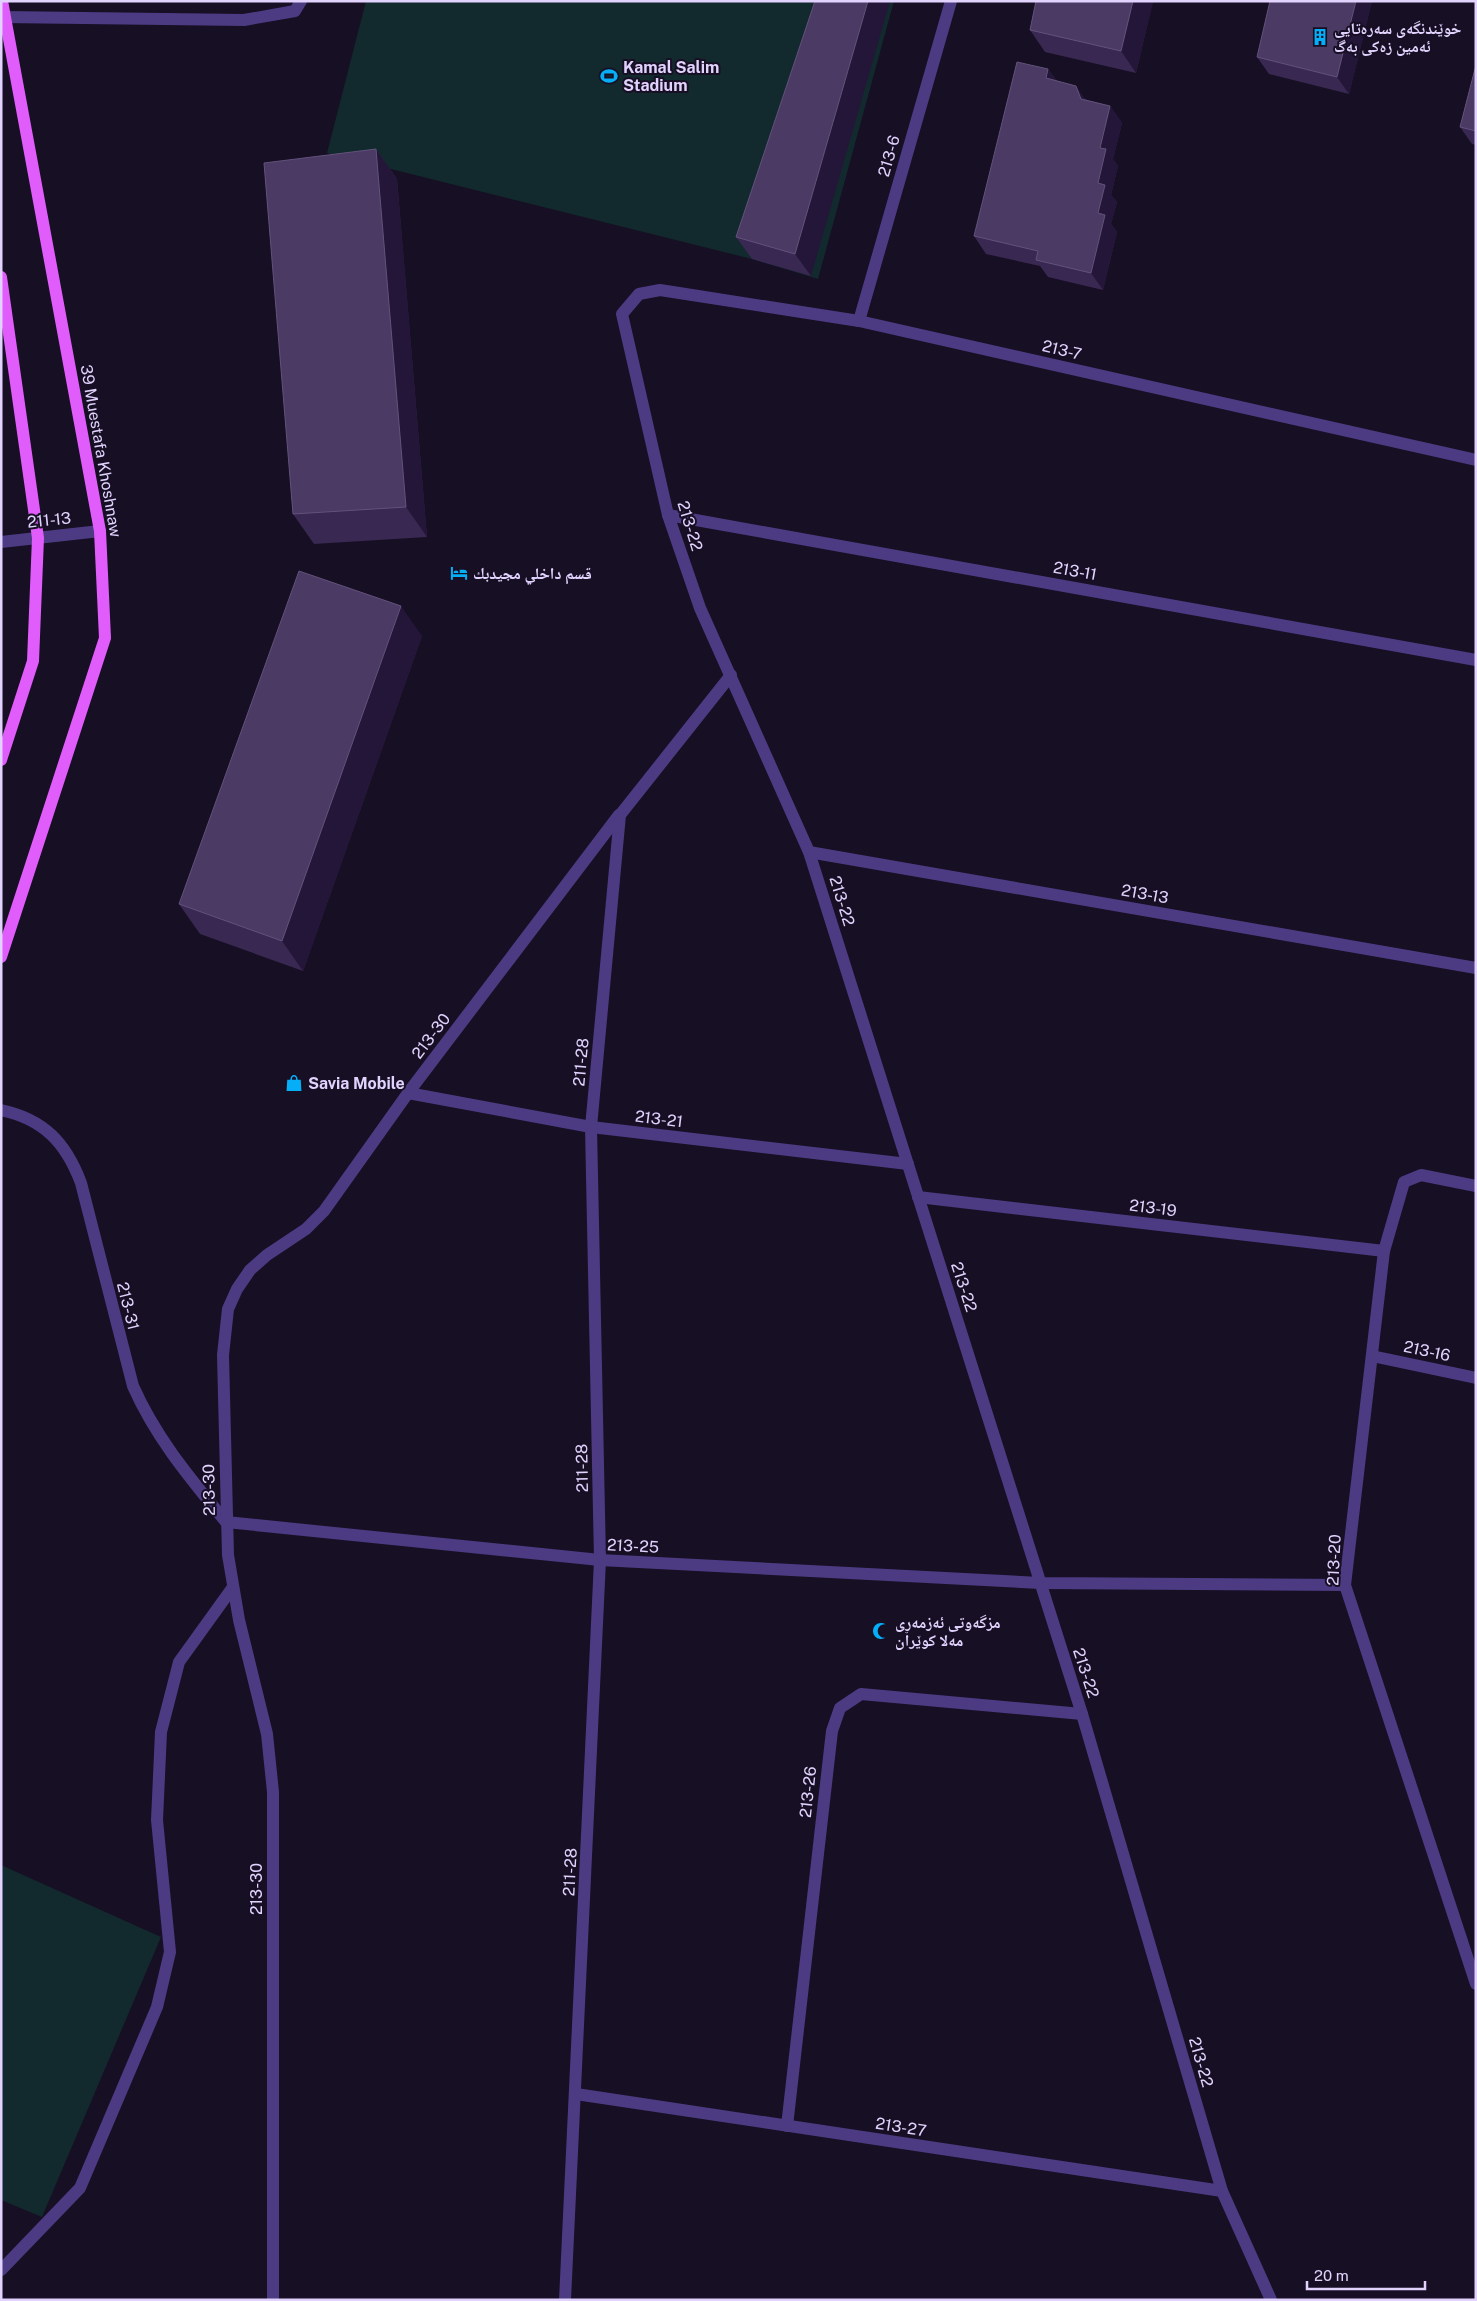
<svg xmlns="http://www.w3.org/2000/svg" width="1477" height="2301" viewBox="0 0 1477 2301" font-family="'Public Sans','Noto Naskh Arabic',sans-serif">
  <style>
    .green { fill: #12292e }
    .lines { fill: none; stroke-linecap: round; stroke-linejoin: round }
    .minor { stroke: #4c3b82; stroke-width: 12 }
    .major { stroke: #e05dfb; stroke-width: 12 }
    .wall { fill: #392852 }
    .shaded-wall { fill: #241638 }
    .building { fill: #4b3a64; stroke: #62527c }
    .labels { text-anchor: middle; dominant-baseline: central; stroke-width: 4; stroke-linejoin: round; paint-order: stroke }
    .poi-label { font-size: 16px; font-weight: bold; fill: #e1d3fe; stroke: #170f24; text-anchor: start }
    .street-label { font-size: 16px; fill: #e1d3fe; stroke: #170f24 }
  </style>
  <rect width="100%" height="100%" fill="#170f24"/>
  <!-- green -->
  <g class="green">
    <path d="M366,1H894L818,279L752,259L327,153Z"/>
    <path d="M1,1865L161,1937L42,2217L1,2200Z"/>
  </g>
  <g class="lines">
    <!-- minor -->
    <g class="minor">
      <path d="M3,17L244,20L295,11L301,1"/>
      <path d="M859,321L951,1"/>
      <path d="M668,515L1476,660"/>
      <path d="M1,542L100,531"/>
      <path d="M809,852L1476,968"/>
      <path d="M408,1093L591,1127L908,1164"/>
      <path d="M1,1110C44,1119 66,1143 81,1183L133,1386C156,1438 190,1478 226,1522L600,1560L1040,1583L1345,1585"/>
      <path d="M1476,1186L1421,1175L1404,1182L1384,1251L1345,1585L1476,1984"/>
      <path d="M918,1197L1384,1251"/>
      <path d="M1372,1356L1476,1378"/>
      <path d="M576,2094L1222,2191"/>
      <path d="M787,2126L832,1731L840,1708L861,1694L1082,1714"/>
      <path d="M1,2270L80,2188L157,2007L170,1952L157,1820L161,1732L179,1662L233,1587"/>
      <path d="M273,2300V1792L267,1734L239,1620L228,1555L223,1355L228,1309L237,1289L250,1270L267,1255L306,1229L324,1211L408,1093L619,815"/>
      <path d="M565,2300L600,1560L591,1127L620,815L731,675"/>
      <path d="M1271,2300L1222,2191L1082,1714L809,852L700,608L668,515L622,314L639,294L660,290L859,321L1476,460"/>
    </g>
    <!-- major -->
    <g class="major">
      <path d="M1,277L38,538L33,661L1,760"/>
      <path d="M1,957L105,638L100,531L2,1"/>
    </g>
  </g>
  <!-- wall -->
  <g class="wall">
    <path d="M815,1L811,276L752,259L736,237Z"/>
    <path d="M1036,1H1153L1136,73L1045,52L1030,30Z"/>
    <path d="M1372,1L1349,94L1269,74L1257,57Z"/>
    <path d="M1476,65V145L1472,144L1460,127Z"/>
    <path d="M1048,69L1056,80L1087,100L1110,106L1122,123L1113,159L1118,166L1111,195L1117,202L1111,224L1117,232L1103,290L1048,277L1040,266L986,254L974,236Z"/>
    <path d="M376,149L397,179L427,537L314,544L293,514Z"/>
    <path d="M422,636L303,971L200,934L179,904Z"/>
  </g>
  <!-- shaded-wall -->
  <g class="shaded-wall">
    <path d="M868,1H890L811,276L795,254Z"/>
    <path d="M1133,1H1153L1136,73L1121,51Z"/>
    <path d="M1356,1H1372L1349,94L1337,77Z"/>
    <path d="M1048,69L1060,86L1046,78Z"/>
    <path d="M1076,86L1088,103L1081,99Z"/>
    <path d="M1110,106L1122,123L1113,159L1118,166L1111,195L1117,202L1111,224L1117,232L1103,290L1091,273L1098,213V183L1100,148Z"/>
    <path d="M376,149L397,179L427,537L406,507Z"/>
    <path d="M401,606L422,636L303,971L282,941Z"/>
  </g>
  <!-- building -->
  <g class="building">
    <path d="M815,1H868L795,254L736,237Z"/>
    <path d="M1036,1H1133L1121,51L1030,30Z"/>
    <path d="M1270,1H1356L1337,77L1257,57Z"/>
    <path d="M1017,62L1048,69L1046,78L1076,86L1081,99L1110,106L1100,148L1106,149L1098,183L1105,185L1098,213L1105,215L1091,273L1036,260L1038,251L974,236Z"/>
    <path d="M1476,65V131L1460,127Z"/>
    <path d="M376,149L406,507L293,514L264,163Z"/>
    <path d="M299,571L401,606L282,941L179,904Z"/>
  </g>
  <!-- icons -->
  <defs>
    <g id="building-bare" transform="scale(1.35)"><path d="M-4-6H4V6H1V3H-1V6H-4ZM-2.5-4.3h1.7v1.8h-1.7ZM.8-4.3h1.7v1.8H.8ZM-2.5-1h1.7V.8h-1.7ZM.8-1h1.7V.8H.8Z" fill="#06adf7" stroke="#170f24" stroke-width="2.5" paint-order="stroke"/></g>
    <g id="stadium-bare" transform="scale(1.35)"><path d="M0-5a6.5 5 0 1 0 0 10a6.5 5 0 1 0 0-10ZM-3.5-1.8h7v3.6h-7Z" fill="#06adf7" stroke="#170f24" stroke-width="2.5" paint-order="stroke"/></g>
    <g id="hotel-bare" transform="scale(1.35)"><path d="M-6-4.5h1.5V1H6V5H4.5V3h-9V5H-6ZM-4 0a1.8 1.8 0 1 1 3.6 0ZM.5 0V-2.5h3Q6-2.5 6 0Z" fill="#06adf7" stroke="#170f24" stroke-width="2.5" paint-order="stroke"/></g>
    <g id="shop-bare" transform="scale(1.35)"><path d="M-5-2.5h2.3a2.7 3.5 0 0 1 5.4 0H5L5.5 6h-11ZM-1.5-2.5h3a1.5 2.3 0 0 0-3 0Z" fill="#06adf7" stroke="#170f24" stroke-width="2.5" paint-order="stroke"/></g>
    <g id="mosque-bare" transform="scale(1.35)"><path d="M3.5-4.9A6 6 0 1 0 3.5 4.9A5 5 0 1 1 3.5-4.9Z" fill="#06adf7" stroke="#170f24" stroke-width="2.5" paint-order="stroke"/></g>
  </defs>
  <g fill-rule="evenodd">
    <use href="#building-bare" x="1320" y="37"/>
    <use href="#stadium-bare" x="609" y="76"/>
    <use href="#hotel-bare" x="459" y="573"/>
    <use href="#shop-bare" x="294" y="1083"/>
    <use href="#mosque-bare" x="881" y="1631"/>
  </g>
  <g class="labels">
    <!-- poi labels -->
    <g class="poi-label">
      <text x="1334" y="28">خوێندنگەی سەرەتایی<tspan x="1334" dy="18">ئەمین زەکی بەگ</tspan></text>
      <text x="623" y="67">Kamal Salim<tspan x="623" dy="18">Stadium</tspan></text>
      <text x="473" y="573">قسم داخلي مجيدبك</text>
      <text x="308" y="1083">Savia Mobile</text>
      <text x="895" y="1622">مزگەوتی ئەزمەڕی<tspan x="895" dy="18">مەلا کوێران</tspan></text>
    </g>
    <!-- street labels -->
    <g class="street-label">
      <text transform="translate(889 156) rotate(-74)">213-6</text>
      <text transform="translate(1062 350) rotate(13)">213-7</text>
      <text transform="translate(101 451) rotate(80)">39 Muestafa Khoshnaw</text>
      <text transform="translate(49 520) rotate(-6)">211-13</text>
      <text transform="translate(690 526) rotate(73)">213-22</text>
      <text transform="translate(1075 571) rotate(10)">213-11</text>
      <text transform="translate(1145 894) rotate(10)">213-13</text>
      <text transform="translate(842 901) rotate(73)">213-22</text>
      <text transform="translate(431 1036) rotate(-53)">213-30</text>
      <text transform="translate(581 1062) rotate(-85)">211-28</text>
      <text transform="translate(659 1119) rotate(7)">213-21</text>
      <text transform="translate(1153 1208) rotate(7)">213-19</text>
      <text transform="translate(964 1287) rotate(72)">213-22</text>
      <text transform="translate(128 1306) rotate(76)">213-31</text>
      <text transform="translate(1427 1351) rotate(12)">213-16</text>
      <text transform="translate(582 1468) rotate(-91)">211-28</text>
      <text transform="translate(209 1490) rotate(-91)">213-30</text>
      <text transform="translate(633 1546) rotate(3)">213-25</text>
      <text transform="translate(1334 1560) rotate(-87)">213-20</text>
      <text transform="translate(1086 1673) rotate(72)">213-22</text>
      <text transform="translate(808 1792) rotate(-84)">213-26</text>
      <text transform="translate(570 1872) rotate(-87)">211-28</text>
      <text transform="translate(256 1889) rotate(-90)">213-30</text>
      <text transform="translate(1201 2062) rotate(74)">213-22</text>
      <text transform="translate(901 2127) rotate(9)">213-27</text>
    </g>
  </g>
  <!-- border -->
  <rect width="1477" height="2301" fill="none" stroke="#e1d3fe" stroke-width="5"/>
  <!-- scale -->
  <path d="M1307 2281v8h118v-8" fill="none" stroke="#e1d3fe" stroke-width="2.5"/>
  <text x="1314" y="2281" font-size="15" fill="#e1d3fe" stroke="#170f24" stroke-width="4" paint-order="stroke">20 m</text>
</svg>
